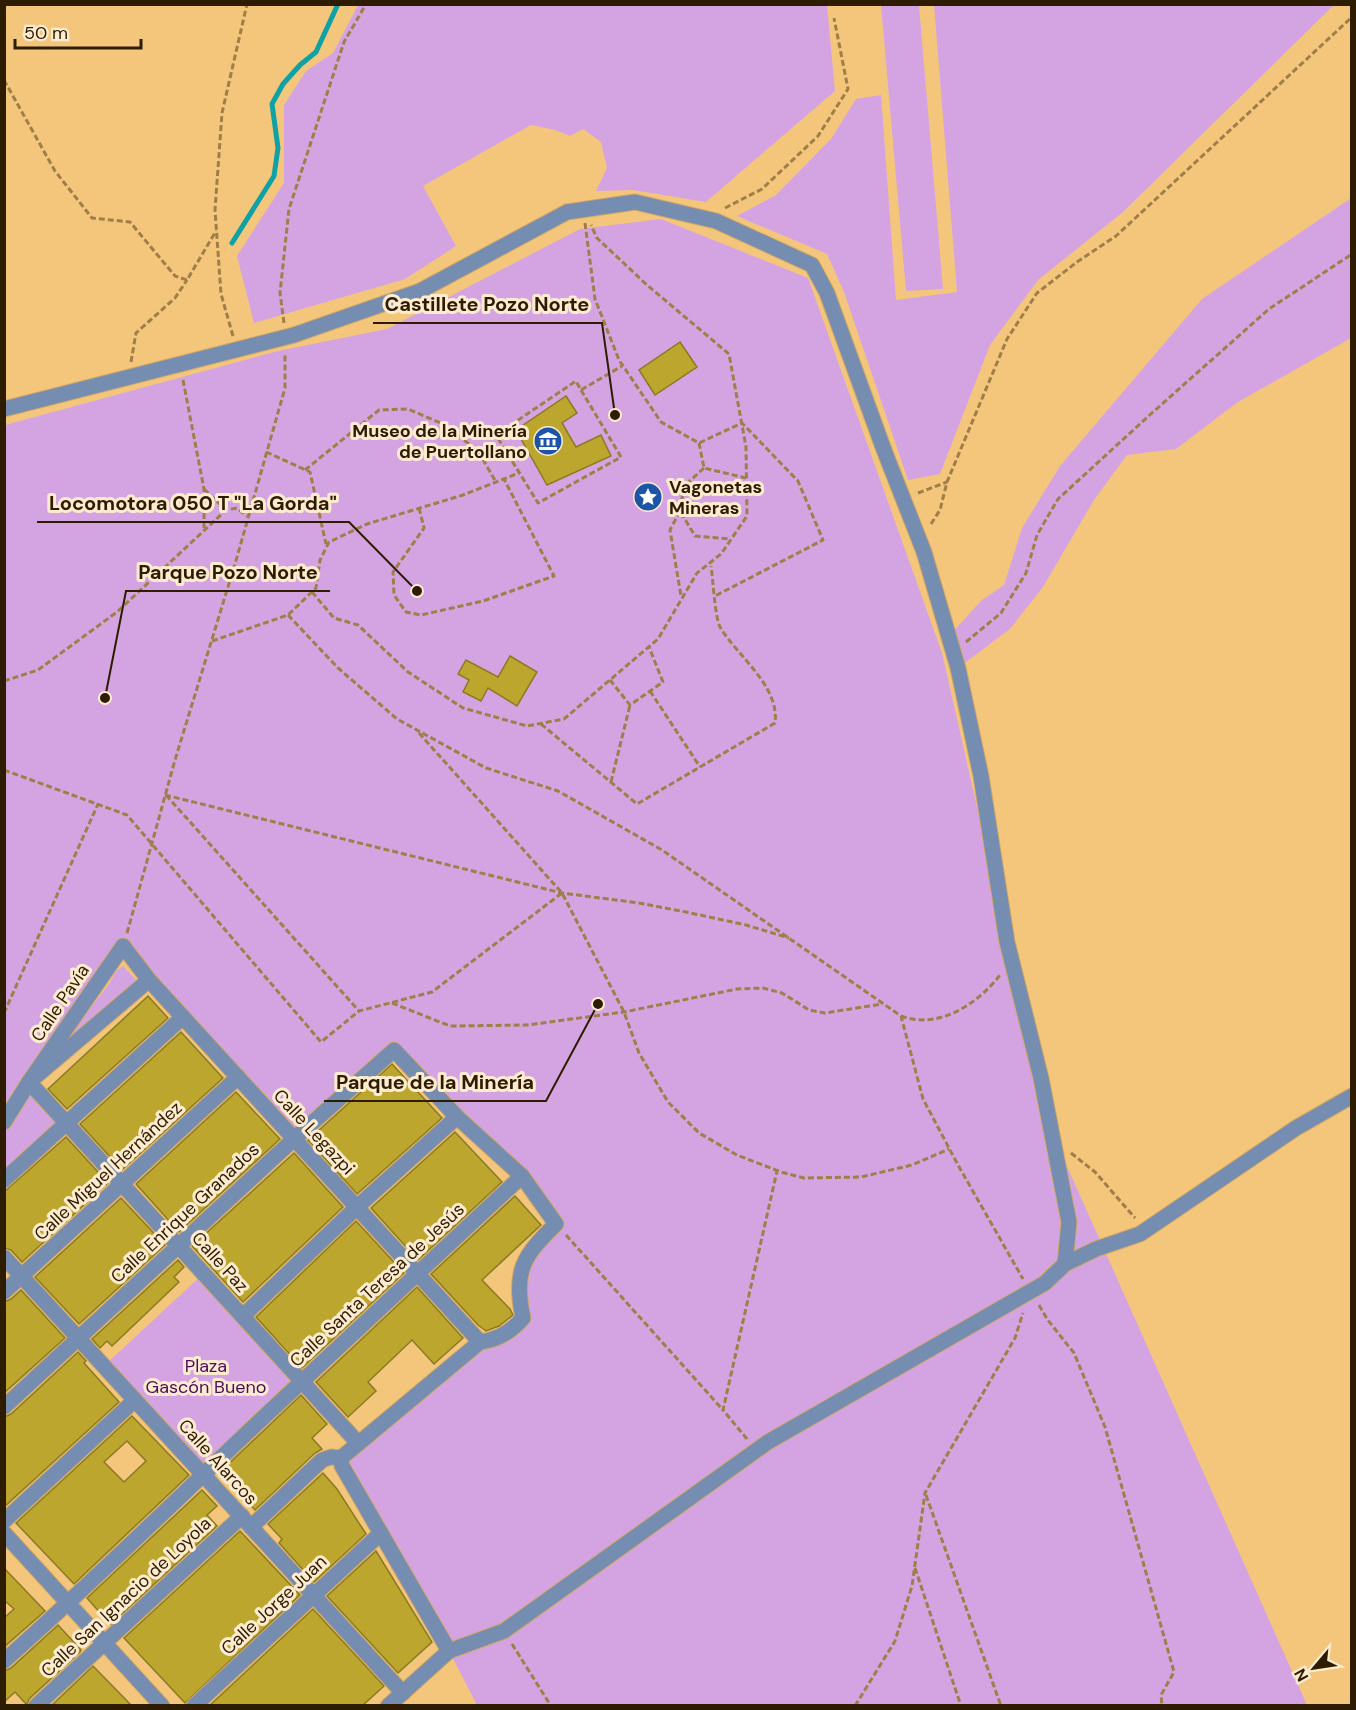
<svg xmlns="http://www.w3.org/2000/svg" width="1356" height="1710" viewBox="0 0 1356 1710" font-family="'DM Sans',sans-serif">
  <style>
    .green { fill: #d4a4e2 }
    .lines { fill: none; stroke-linecap: round; stroke-linejoin: round }
    .stream { stroke: #0ea1a6; stroke-width: 5 }
    .building { fill: #bca62e; stroke: #8a7a23; stroke-width: 1.5; fill-rule: evenodd }
    .street-casing { stroke: #d0a766; stroke-width: 17 }
    .path { stroke: #a07e48; stroke-width: 3; stroke-dasharray: 6 3; stroke-linecap: butt }
    .street { stroke: #758db1; stroke-width: 15 }
    .labels { text-anchor: middle; dominant-baseline: central; stroke-width: 6; stroke-linejoin: round; paint-order: stroke }
    .poi-label { font-size: 18px; font-weight: bold; fill: #2d1c00; stroke: #ffecd0; text-anchor: end }
    .street-label { font-size: 18px; fill: #2d1c00; stroke: #ffecd0 }
    .park-label { font-size: 18px; fill: #4a0d59; stroke: #ffecd0 }
    .leader { fill: none; stroke: #2d1c00; stroke-width: 2 }
    .callout-dot { fill: #2d1c00; stroke: #ffecd0; stroke-width: 2 }
    .callout-label { font-size: 20px; text-anchor: middle; font-weight: bold; fill: #2d1c00; stroke: #ffecd0; stroke-width: 6; stroke-linejoin: round; paint-order: stroke }
  </style>
  <rect width="100%" height="100%" fill="#f4c67c"/>
  <!-- green -->
  <g class="green">
    <path d="M358,5H827L835,91L706,202L633,190L596,191L607,168L601,142L583,129L570,136L555,130L531,125L423,186L456,246L405,279L254,323L237,256L284,183V105L306,71L333,53Z"/>
    <path d="M881,5H919L943,289L906,291Z"/>
    <path d="M934,5H1334L1123,212L1038,280L990,345L940,474L908,480L844,292L827,254L737,216L776,195L831,139L856,99L881,95L896,300L957,292Z"/>
    <path d="M1351,198V338L1238,402L1176,449L1127,455L1094,500L1043,587L1010,629L958,668L949,636L982,600L1004,585L1022,528L1060,466L1202,299Z"/>
    <path d="M661,219L808,278L942,653L1050,1128L1307,1705H477L449,1651L342,1466L491,1341L519,1335L523,1318L519,1283L556,1224L394,1050L294,1139L123,947L29,1082L67,1123L5,1180V425L278,351L387,329L580,229Z"/>
    <path d="M123,966L136,980L59,1055L57,1051L109,984L116,971Z"/>
    <path d="M204,1273L302,1381L203,1475L104,1366Z"/>
  </g>
  <g class="lines">
    <!-- stream -->
    <path class="stream" d="M232,243L274,176L278,148L272,104L283,84L300,65L316,52L338,4"/>
  </g>
  <!-- building -->
  <g class="building">
    <path d="M680,342L697,367L655,395L639,370Z"/>
    <path d="M566,396L577,413L562,423L576,447L601,435L611,456L547,485L516,430Z"/>
    <path d="M510,656L537,672L517,706L488,688L481,701L463,692L469,680L458,674L466,660L498,677Z"/>
    <path d="M148,996L168,1018L67,1109L48,1089Z"/>
    <path d="M181,1032L223,1078L122,1170L80,1124Z"/>
    <path d="M392,1064L442,1118L357,1194L308,1140Z"/>
    <path d="M236,1092L280,1139L179,1232L136,1184Z"/>
    <path d="M455,1132L502,1182L418,1260L371,1208Z"/>
    <path d="M66,1137L108,1183L22,1262L11,1250L4,1248V1192Z"/>
    <path d="M294,1153L343,1207L243,1302L192,1246Z"/>
    <path d="M515,1196L541,1225L482,1280L510,1309L513,1315L499,1326L486,1331L478,1325L431,1274Z"/>
    <path d="M121,1198L165,1245L79,1324L35,1277Z"/>
    <path d="M356,1221L404,1273L302,1368L256,1317Z"/>
    <path d="M178,1260L184,1267L174,1277L179,1282L112,1346L107,1341L100,1348L92,1339Z"/>
    <path d="M417,1287L463,1338L434,1364L412,1340L368,1382L376,1391L348,1417L316,1382Z"/>
    <path d="M21,1290L65,1338L4,1393V1302L11,1299Z"/>
    <path d="M78,1352L86,1361L84,1363L119,1402L4,1507V1417L11,1414Z"/>
    <path d="M301,1395L327,1424L312,1438L322,1449L315,1453L255,1510L220,1472Z"/>
    <path d="M132,1416L189,1475L74,1584L16,1523ZM127,1441L146,1461L124,1482L104,1462Z"/>
    <path d="M323,1473L337,1489L366,1534L314,1582L279,1543L282,1539L268,1524Z"/>
    <path d="M202,1490L217,1506L207,1515L217,1526L111,1624L109,1623L87,1598Z"/>
    <path d="M240,1531L300,1595L185,1703L124,1638Z"/>
    <path d="M376,1551L432,1642L398,1673L327,1596Z"/>
    <path d="M4,1568L45,1611L4,1647V1618L14,1609L4,1600Z"/>
    <path d="M313,1609L384,1686L362,1706H209Z"/>
    <path d="M58,1625L81,1650L80,1652L29,1699L27,1705L15,1692L4,1702V1671L11,1668Z"/>
    <path d="M93,1666L132,1706H51Z"/>
  </g>
  <g class="lines">
    <!-- street casing -->
    <g class="street-casing">
      <g id="street">
        <path d="M4,409L294,335L420,291L567,212L635,202L716,221L812,265L827,293L884,450L924,552L958,668L981,776L1007,942L1041,1078L1069,1222L1065,1264"/>
        <path d="M149,980L29,1082L358,1443"/>
        <path d="M4,1122L29,1082L123,946L149,980L480,1342"/>
        <path d="M4,1180L183,1017"/>
        <path d="M4,1257L403,1693"/>
        <path d="M4,1292L238,1077"/>
        <path d="M243,1316L357,1207L457,1117"/>
        <path d="M4,1407L294,1139L394,1050L457,1117L522,1176"/>
        <path d="M4,1521L135,1400"/>
        <path d="M251,1527L322,1460L331,1457L341,1458"/>
        <path d="M4,1533L162,1706"/>
        <path d="M4,1661C94,1581 179,1497 266,1415C351,1335 437,1256 522,1176L556,1224C523,1256 513,1271 523,1318C511,1332 498,1340 480,1342L341,1458L342,1466L449,1651"/>
        <path d="M36,1706L242,1516"/>
        <path d="M194,1706L381,1533"/>
        <path d="M388,1706L449,1651L504,1631L768,1442L1045,1283L1065,1264L1096,1249L1140,1234L1296,1128L1352,1096"/>
      </g>
    </g>
    <!-- path -->
    <g class="path">
      <path d="M4,80L55,171L92,218L130,222L175,276L187,280L216,231"/>
      <path d="M725,208L762,189L818,136L848,89L834,18"/>
      <path d="M585,223L595,299L619,360L661,422L699,443L742,423L798,481L823,540L715,596"/>
      <path d="M284,323L280,293L289,209L344,42L366,4"/>
      <path d="M233,336L221,294L215,210L222,113L247,4"/>
      <path d="M131,362L136,333L175,298L187,280"/>
      <path d="M183,380L204,489V530"/>
      <path d="M581,390L621,457L538,503L496,435L576,381L581,390L622,366"/>
      <path d="M699,443L704,468L746,478"/>
      <path d="M266,452L310,472L326,544"/>
      <path d="M704,468L684,486L680,511L695,536L730,539"/>
      <path d="M305,470L379,410L408,409L443,424L478,451L496,482"/>
      <path d="M204,489L226,510"/>
      <path d="M918,493L947,482"/>
      <path d="M419,508L424,528L393,572L394,595L406,612L421,615L483,601L554,576L504,479"/>
      <path d="M680,511L670,530L681,596"/>
      <path d="M931,524L940,510L947,482L1007,339L1037,293L1077,262L1116,236L1352,17"/>
      <path d="M312,592L334,618L358,625L408,672L463,708L527,726L564,719L658,639L697,573L721,554L747,516L746,447L729,354L647,285L597,238L591,225"/>
      <path d="M288,615L338,668L397,719L486,768L558,791L662,850L901,1016L923,1099L958,1165L1023,1279"/>
      <path d="M212,641L288,615L316,588L320,560L329,542L367,524L463,495L519,473"/>
      <path d="M966,642L1001,613L1026,573L1037,535L1058,499L1153,412L1269,309L1352,254"/>
      <path d="M610,680L630,705L663,682L649,647"/>
      <path d="M4,681L38,670L117,612L226,510L237,508L247,516"/>
      <path d="M650,691L700,767"/>
      <path d="M541,724L637,804L775,723C780,686 737,656 720,627C715,617 713,580 711,566"/>
      <path d="M419,733L562,893L624,1012L639,1053L668,1102L699,1133L737,1155L781,1172L804,1178L861,1177L912,1165L949,1149"/>
      <path d="M4,770L127,815L321,1042L359,1011L432,992L562,893"/>
      <path d="M611,782L630,705"/>
      <path d="M165,795L562,893L639,903L686,912L746,925L789,938"/>
      <path d="M166,795L359,1011"/>
      <path d="M127,933L175,760L235,564L285,388V353"/>
      <path d="M392,1003L450,1026L527,1025L624,1012L737,989L763,988L782,993L809,1010L825,1013L882,1004"/>
      <path d="M4,1013L98,804"/>
      <path d="M901,1016C938,1030 978,1004 1000,975"/>
      <path d="M1071,1153L1095,1172L1135,1218"/>
      <path d="M566,1235L723,1410"/>
      <path d="M1039,1305L1047,1319L1074,1353L1105,1427L1174,1672L1161,1695L1162,1706"/>
      <path d="M747,1439L723,1410L777,1171"/>
      <path d="M926,1495L1001,1706"/>
      <path d="M915,1568L961,1706"/>
      <path d="M512,1644L551,1706"/>
      <path d="M855,1706L895,1641L912,1586L925,1493L1015,1338L1023,1313"/>
    </g>
    <!-- street -->
    <use href="#street" class="street"/>
  </g>
  <!-- icons -->
  <defs>
    <g id="museum-disc" transform="scale(1.5)"><circle r="9.5" fill="#1c55a7" stroke="#ffecd0"/><path d="M0-6L6-3V-2H-6V-3ZM-5-1h2V3h-2ZM-1-1h2V3h-2ZM3-1h2V3H3ZM-6 4H6V6H-6Z" fill="#fff"/></g>
    <g id="sight-disc" transform="scale(1.5)"><circle r="9.5" fill="#1c55a7" stroke="#ffecd0"/><path d="M0-6L1.8-2.2L6-1.7L2.9 1.2L3.7 5.4L0 3.3L-3.7 5.4L-2.9 1.2L-6-1.7L-1.8-2.2Z" fill="#fff"/></g>
  </defs>
  <g fill-rule="evenodd">
    <use href="#museum-disc" x="548" y="441"/>
    <use href="#sight-disc" x="648" y="497"/>
  </g>
  <g class="labels">
    <!-- poi labels -->
    <g class="poi-label">
      <text x="527" y="431">Museo de la Minería<tspan x="527" dy="21">de Puertollano</tspan></text>
      <text x="669" y="487" text-anchor="start">Vagonetas<tspan x="669" dy="21">Mineras</tspan></text>
    </g>
    <!-- street labels -->
    <g class="street-label">
      <text transform="translate(60 1003) rotate(-56)">Calle Pavía</text>
      <text transform="translate(314 1132) rotate(47)">Calle Legazpi</text>
      <text transform="translate(108 1171) rotate(-43)">Calle Miguel Hernández</text>
      <text transform="translate(185 1213) rotate(-43)">Calle Enrique Granados</text>
      <text transform="translate(220 1262) rotate(48)">Calle Paz</text>
      <text transform="translate(377 1285) rotate(-43)">Calle Santa Teresa de Jesús</text>
      <text transform="translate(218 1462) rotate(48)">Calle Alarcos</text>
      <text transform="translate(126 1597) rotate(-43)">Calle San Ignacio de Loyola</text>
      <text transform="translate(274 1605) rotate(-43)">Calle Jorge Juan</text>
    </g>
    <!-- park labels -->
    <g class="park-label">
      <text x="206" y="1366">Plaza<tspan x="206" dy="21">Gascón Bueno</tspan></text>
    </g>
  </g>
  <!-- callouts -->
  <path class="leader" d="M615 415L602 323H373M417 591L349 522H37M105 698L126 591H330M598 1004L546 1101H324"/>
  <g class="callout-dot">
    <circle cx="615" cy="415" r="6"/>
    <circle cx="417" cy="591" r="6"/>
    <circle cx="105" cy="698" r="6"/>
    <circle cx="598" cy="1004" r="6"/>
  </g>
  <g class="callout-label">
    <text x="487" y="311">Castillete Pozo Norte</text>
    <text x="193" y="510">Locomotora 050 T "La Gorda"</text>
    <text x="228" y="579">Parque Pozo Norte</text>
    <text x="435" y="1089">Parque de la Minería</text>
  </g>
  <!-- border -->
  <rect width="1356" height="1710" fill="none" stroke="#2d1c00" stroke-width="12"/>
  <!-- north arrow -->
  <g transform="translate(1314 1668) rotate(241)" stroke="#ffecd0" stroke-width="4.5" paint-order="stroke">
  <path d="M0-4.5L10 22L0 15L-10 22Z" fill="#2d1c00"/>
  <text y="-9" font-size="16" font-weight="bold" text-anchor="middle" fill="#2d1c00">N</text>
  </g>
  <!-- scale -->
  <path d="M15 39v9h126v-9" fill="none" stroke="#2d1c00" stroke-width="3"/>
  <text x="24" y="39" font-size="18" fill="#2d1c00" stroke="#ffecd0" stroke-width="4.5" paint-order="stroke">50 m</text>
</svg>
